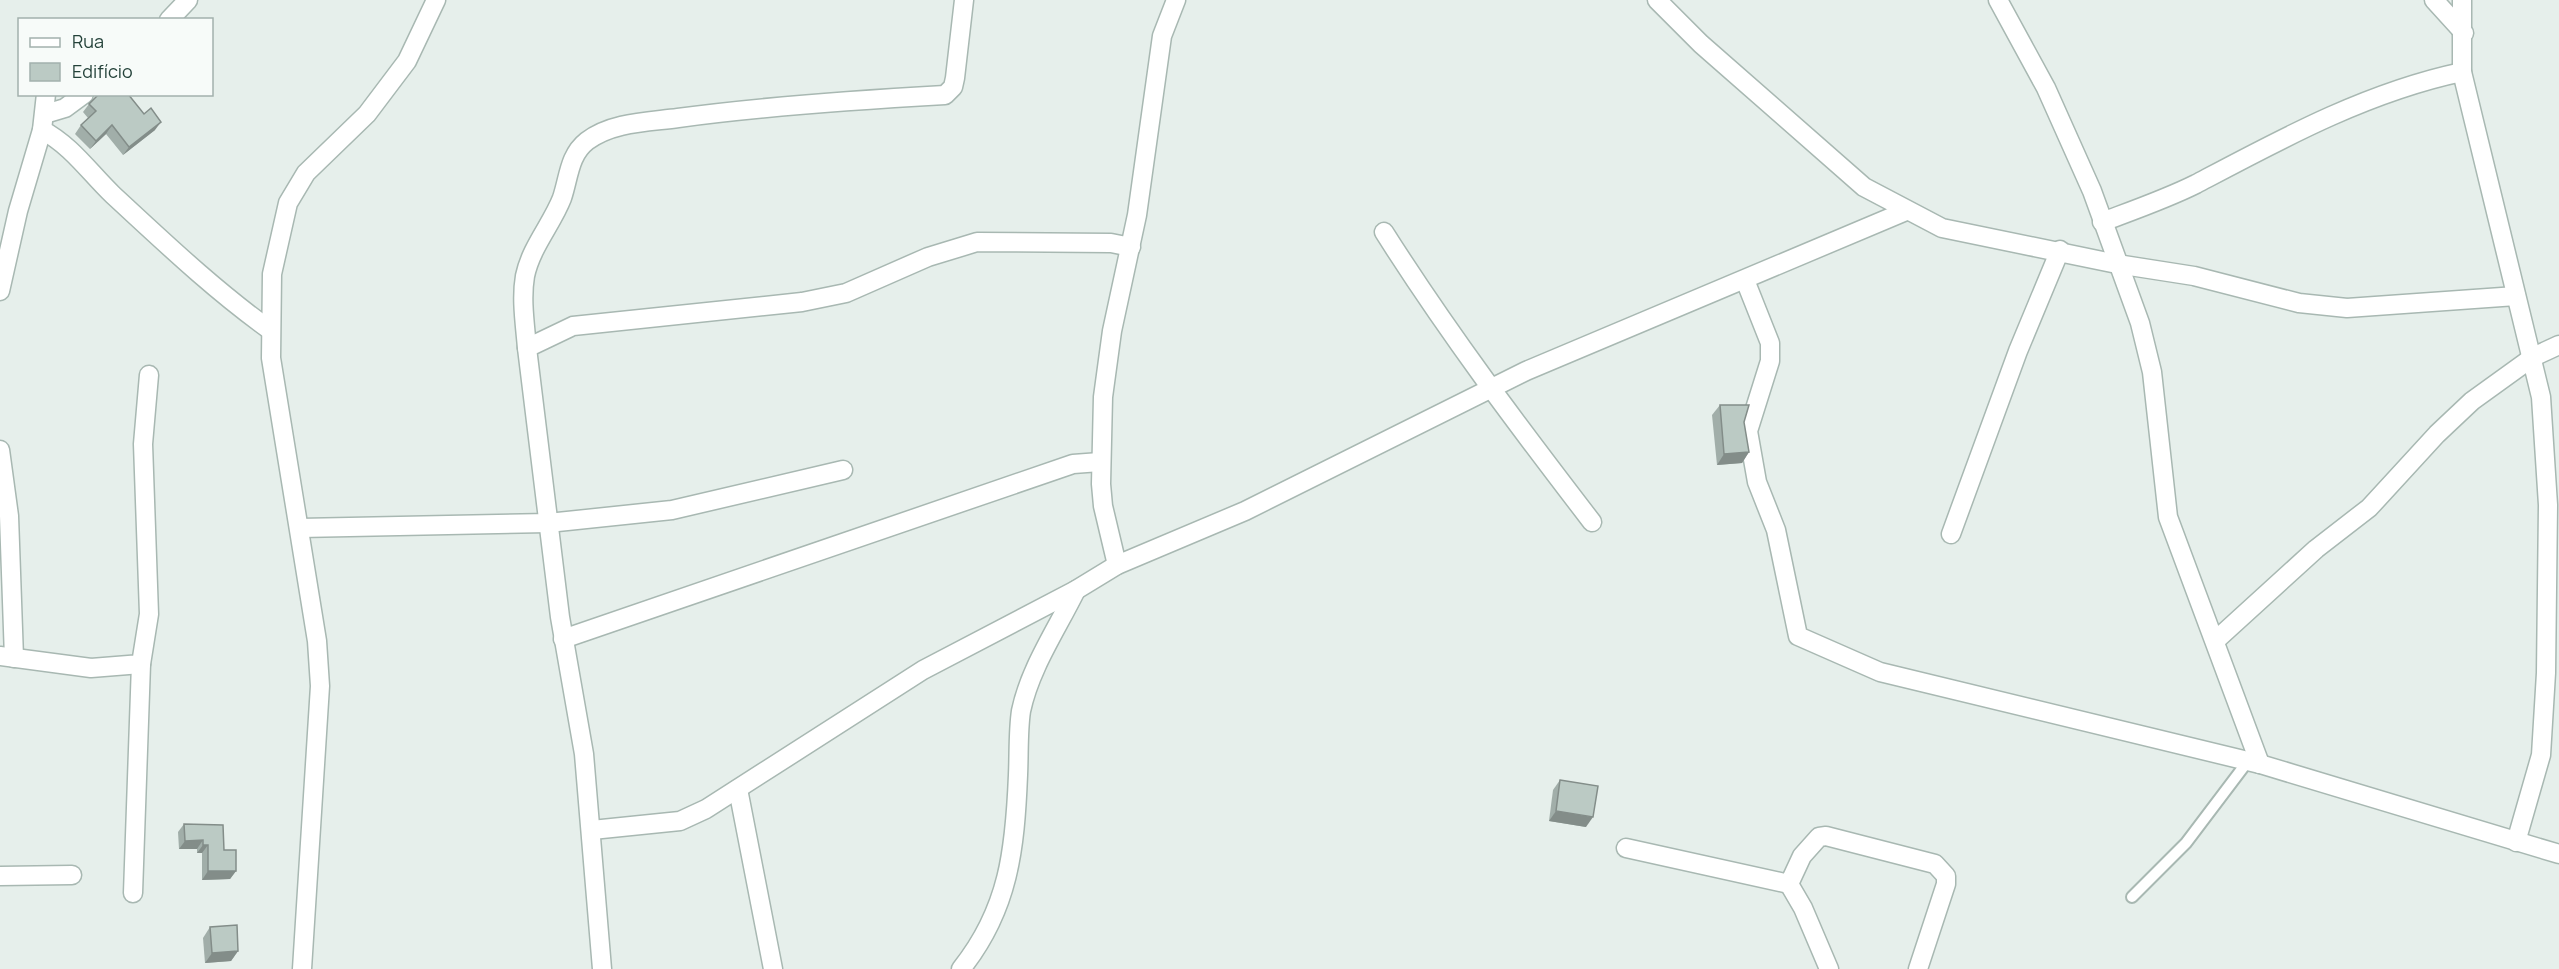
<svg xmlns="http://www.w3.org/2000/svg" width="2559" height="969" viewBox="0 0 2559 969" font-family="Manrope,sans-serif">
  <style>
    .lines { fill: none; stroke-linecap: round; stroke-linejoin: round }
    .service-casing { stroke: #a8b8b2; stroke-width: 14 }
    .minor-casing { stroke: #a8b8b2; stroke-width: 21 }
    .service { stroke: #fff; stroke-width: 10 }
    .minor { stroke: #fff; stroke-width: 18 }
    .wall { fill: #a1aea9 }
    .shaded-wall { fill: #838d89 }
    .building { fill: #bbcac4; stroke: #838d89; stroke-width: 1.5 }
  </style>
  <rect width="100%" height="100%" fill="#e6efeb"/>
  <g class="lines">
    <!-- service casing -->
    <g class="service-casing">
      <path id="service" d="M2132,897L2186,843L2248,761"/>
    </g>
    <!-- minor casing -->
    <g class="minor-casing">
      <g id="minor">
        <path d="M1657,0L1701,44L1864,187L1942,228L2117,264L2194,276L2299,303L2347,308L2516,296"/>
        <path d="M1998,0L2046,88L2092,191L2140,323L2152,372L2168,517L2260,764"/>
        <path d="M2434,0L2464,33"/>
        <path d="M2462,0V72L2541,397L2548,505L2546,673L2541,755L2516,842"/>
        <path d="M169,20L188,0"/>
        <path d="M45,114L65,108L84,94"/>
        <path d="M42,130C72,146 89,172 113,195C164,242 213,289 270,330"/>
        <path d="M2102,222C2134,210 2166,199 2196,184C2281,139 2367,92 2462,72"/>
        <path d="M1384,232C1448,333 1519,427 1592,522"/>
        <path d="M1745,280L1770,343V361L1748,431L1757,482L1776,530L1798,636L1880,672L2260,764L2559,854"/>
        <path d="M0,291L18,211L42,130L46,94"/>
        <path d="M527,348C525,324 521,299 525,276C531,247 552,224 562,198C569,177 569,155 587,141C612,122 648,122 678,118C766,106 856,100 945,95L953,87L955,78L964,0"/>
        <path d="M0,450L9,516L14,658"/>
        <path d="M300,528L548,523L672,510L843,470"/>
        <path d="M1951,534L2018,351L2060,250"/>
        <path d="M1117,565L1103,506L1101,484L1103,397L1112,331L1137,215L1162,36L1176,0"/>
        <path d="M563,639L1073,464L1100,462"/>
        <path d="M2215,641L2316,549L2369,508L2437,434L2472,401L2533,357L2559,345"/>
        <path d="M0,656L91,668L141,664L149,614L143,444L149,375"/>
        <path d="M738,789L773,969"/>
        <path d="M592,830L680,821L706,809L923,670L1076,590L1117,565L1245,511L1526,371L1906,211"/>
        <path d="M1626,848L1789,884L1802,856L1819,837L1826,836L1935,864L1946,876V884L1918,969"/>
        <path d="M0,876L72,875"/>
        <path d="M1789,884L1803,908L1829,969"/>
        <path d="M133,893L141,664"/>
        <path d="M302,969L320,686L317,641L271,358L272,274L288,203L306,173L367,114L407,61L436,0"/>
        <path d="M602,969L584,754L560,617L527,348L573,326L802,302L846,293L928,257L977,242L1111,243L1131,247"/>
        <path d="M961,969C1009,909 1015,849 1018,775C1019,754 1018,731 1021,711C1030,668 1057,629 1076,590"/>
      </g>
    </g>
    <!-- service -->
    <use href="#service" class="service"/>
    <!-- minor -->
    <use href="#minor" class="minor"/>
  </g>
  <!-- wall -->
  <g class="wall">
    <path d="M89,104L155,130L123,155L106,134L90,149L75,134L81,125L88,118L83,112Z"/>
    <path d="M1720,405L1744,422L1749,452L1742,463L1717,465L1712,415Z"/>
    <path d="M1560,780L1586,827L1549,821L1553,790Z"/>
    <path d="M184,824L224,850L236,871L230,879L202,880V853H197V849H179L178,832Z"/>
    <path d="M210,927L238,951L231,961L205,963L203,938Z"/>
  </g>
  <!-- shaded-wall -->
  <g class="shaded-wall">
    <path d="M161,122L155,130L123,155L129,147Z"/>
    <path d="M112,125L106,134L90,149L96,141Z"/>
    <path d="M1749,452L1742,463L1717,465L1724,454Z"/>
    <path d="M1556,811L1593,817L1586,827L1549,821Z"/>
    <path d="M203,840L197,849H179L185,841Z"/>
    <path d="M203,845H208L202,853H197Z"/>
    <path d="M208,871H236L230,879L202,880Z"/>
    <path d="M238,951L231,961L205,963L212,953Z"/>
  </g>
  <!-- building -->
  <g class="building">
    <path d="M99,94H128L144,114L151,108L161,122L129,147L112,125L96,141L81,125L96,111L89,104Z"/>
    <path d="M1720,405H1749L1744,422L1749,452L1724,454Z"/>
    <path d="M1560,780L1598,786L1593,817L1556,811Z"/>
    <path d="M184,824L223,825L224,850H236V871H208V845H203V840L185,841Z"/>
    <path d="M237,925L238,951L212,953L210,927Z"/>
  </g>
  <!-- legend -->
  <rect x="18" y="18" width="195" height="78" fill="#f7fbf9" stroke="#a3b1ad" stroke-width="1.5"/>
  <rect x="30" y="38" width="30" height="9" fill="#ffffff" stroke="#a3b1ad" stroke-width="1.5"/>
  <text x="72" y="48" font-size="18" fill="#24423a">Rua</text>
  <rect x="30" y="63" width="30" height="18" fill="#bbcac4" stroke="#a3b1ad" stroke-width="1.5"/>
  <text x="72" y="78" font-size="18" fill="#24423a">Edifício</text>
</svg>
